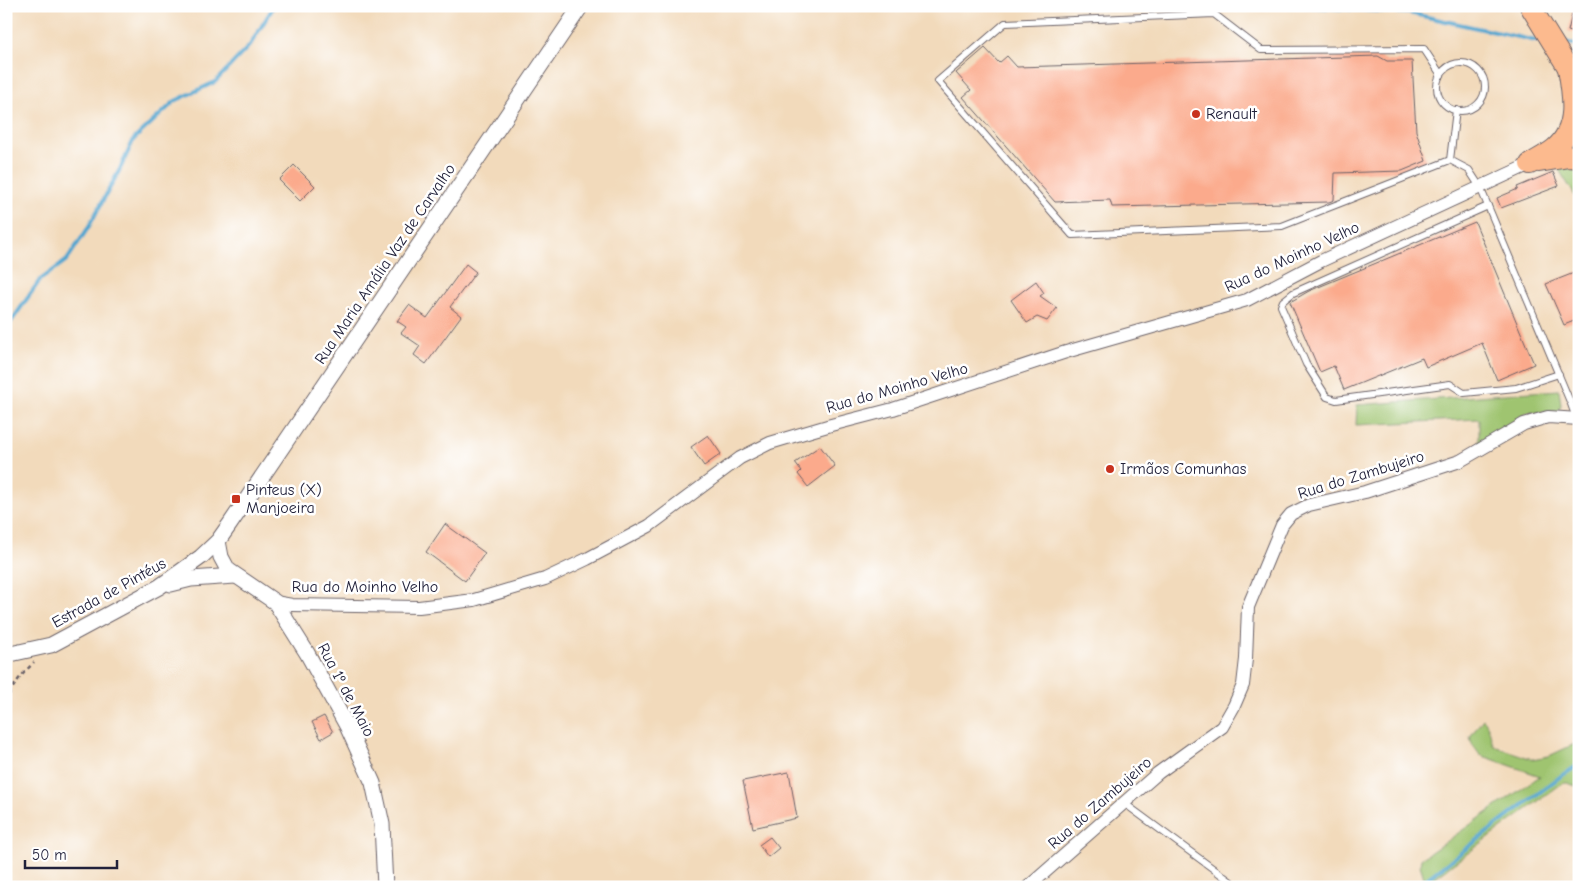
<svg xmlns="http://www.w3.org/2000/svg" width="1585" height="893" viewBox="0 0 1585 893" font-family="'Comic Neue',sans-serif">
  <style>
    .green { fill: #9fc46f; stroke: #607355 }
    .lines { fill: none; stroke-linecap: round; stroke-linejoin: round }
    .stream { stroke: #55a6cf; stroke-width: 4 }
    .building { fill: #fbaa8c }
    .service-casing { stroke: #6b6268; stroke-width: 8 }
    .minor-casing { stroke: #6b6268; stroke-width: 14 }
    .tertiary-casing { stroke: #6b6268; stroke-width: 17 }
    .primary-casing { stroke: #6b6268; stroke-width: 22 }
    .path { stroke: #6b6268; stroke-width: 2.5; stroke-dasharray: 4 4; stroke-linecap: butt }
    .service { stroke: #fff; stroke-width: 6 }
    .minor { stroke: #fff; stroke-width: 12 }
    .tertiary { stroke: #fff; stroke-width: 15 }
    .primary { stroke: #fcba8e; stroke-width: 20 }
    .poi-dot { fill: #c8321e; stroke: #fff; stroke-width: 2 }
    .labels { text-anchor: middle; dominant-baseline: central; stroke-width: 5; stroke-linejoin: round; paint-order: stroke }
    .poi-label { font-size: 16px; fill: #22223b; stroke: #fff; text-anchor: start }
    .street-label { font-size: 16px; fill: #22223b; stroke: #fff }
  </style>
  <rect width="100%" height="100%" fill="#fff"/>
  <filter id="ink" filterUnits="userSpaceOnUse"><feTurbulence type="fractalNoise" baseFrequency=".02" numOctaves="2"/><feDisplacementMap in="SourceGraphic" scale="10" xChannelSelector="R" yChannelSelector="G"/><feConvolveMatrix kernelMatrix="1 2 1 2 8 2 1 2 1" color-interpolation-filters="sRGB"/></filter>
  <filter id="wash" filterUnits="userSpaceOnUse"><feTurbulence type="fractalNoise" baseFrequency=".0096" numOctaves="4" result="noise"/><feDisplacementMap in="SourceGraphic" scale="20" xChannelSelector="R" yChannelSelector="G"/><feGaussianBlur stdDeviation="1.12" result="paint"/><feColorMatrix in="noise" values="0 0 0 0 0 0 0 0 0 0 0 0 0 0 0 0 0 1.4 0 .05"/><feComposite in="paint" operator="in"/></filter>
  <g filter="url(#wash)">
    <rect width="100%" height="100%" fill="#f2dabb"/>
    <!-- green -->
    <g class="green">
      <path d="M1556,165H1579V202Z"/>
      <path d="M1559,390L1561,405L1559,411L1526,413L1479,443V419L1356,425L1357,405Z"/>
      <path d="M1483,719C1490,726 1490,737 1494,746L1532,759L1549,756L1579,742V787L1564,782L1426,884L1420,865L1421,859L1540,776L1480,755L1472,744L1470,737Z"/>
    </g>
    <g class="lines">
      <!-- stream -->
      <g class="stream">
        <path d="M1301,6L1409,13L1536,41"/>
        <path d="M1560,41L1579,45"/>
        <path d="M6,329L40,280L67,260L88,228L120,169L134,139L175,101L215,82L250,45L274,6"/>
        <path d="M1578,502H1579"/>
        <path d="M1416,887L1561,776L1579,765"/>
      </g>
    </g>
    <g id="blocks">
      <!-- building -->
      <g class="building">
        <path d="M1574,6H1579V34L1568,31Z"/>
        <path d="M985,48L999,63L1007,56L1017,67L1378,56L1387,61H1412L1416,131L1426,161L1402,171L1335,173L1334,200L1329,202L1112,207L1110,200L1055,202L963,97L971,90L956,73Z"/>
        <path d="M294,165L315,186L300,201L279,180Z"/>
        <path d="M1553,172L1559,186L1501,208L1497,198L1518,189L1517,187Z"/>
        <path d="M1475,222L1534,364L1497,380L1482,343L1426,367L1422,358L1344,390L1334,366L1320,372L1290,302L1309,291Z"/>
        <path d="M466,264L476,272L450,307L461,316L426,364L414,355L420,346L401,333L406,327L397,321L409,305L427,318Z"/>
        <path d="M1579,271V319L1564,325L1546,284Z"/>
        <path d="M1036,281L1044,293L1040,296L1057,308L1047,321L1037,317L1027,323L1011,300Z"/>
        <path d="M708,435L721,454L704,466L691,447Z"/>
        <path d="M820,446L835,466L808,487L798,474L801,471L795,463Z"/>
        <path d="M445,524L485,553L465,581L426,552Z"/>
        <path d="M324,716L333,732L321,739L312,722Z"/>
        <path d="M789,772L797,818L753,828L743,781Z"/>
        <path d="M770,837L779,848L768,857L759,845Z"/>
      </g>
    </g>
  </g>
  <g filter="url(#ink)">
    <use href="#blocks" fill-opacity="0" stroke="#6b6268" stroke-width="1"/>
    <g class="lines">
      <!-- service casing -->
      <g class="service-casing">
        <g id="service">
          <circle cx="1461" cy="87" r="24"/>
          <path d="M1441,75L1424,49L1261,50L1214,14L1005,23L938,81L1072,235L1282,226L1450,160L1469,170L1480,187L1571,404L1576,418"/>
          <path d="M1450,160L1456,110"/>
          <path d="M1488,206L1293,293L1283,301L1281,306L1306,364L1327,397L1336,400L1450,384L1464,393L1516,388L1559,374"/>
          <path d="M1124,803L1238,887"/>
        </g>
      </g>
      <!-- minor casing -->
      <g class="minor-casing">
        <g id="minor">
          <path d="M275,602L292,605L419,607L474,600L545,579L587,559L649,526L740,458L770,443L831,425L893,409L1066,352L1247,300L1321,261L1530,164"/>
          <path d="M1028,887L1158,773L1222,727L1234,706L1243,685L1246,659L1248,607L1282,525L1291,514L1309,505L1365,492L1460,461L1524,424L1548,417L1579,419"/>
        </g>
      </g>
      <!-- tertiary casing -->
      <g class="tertiary-casing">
        <g id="tertiary">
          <path d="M218,541L221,557L228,570L275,602L307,653L347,726L373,783L382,824L385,887"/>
          <path d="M171,584L191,579L235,576"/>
          <path d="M6,655L51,645L159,587L201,557L218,541L230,524L581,6"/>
        </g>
      </g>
      <!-- primary casing -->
      <g class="primary-casing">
        <g id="primary">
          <path d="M1530,6L1575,79"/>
          <path d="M1539,162L1569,157L1579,158"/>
          <path d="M1530,164C1538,159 1546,155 1554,149C1579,129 1573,96 1568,68"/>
        </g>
      </g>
      <!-- path -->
      <path class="path" d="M6,702C11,686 23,674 34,662"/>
      <!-- service -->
      <use href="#service" class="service"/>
      <!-- minor -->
      <use href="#minor" class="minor"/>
      <!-- tertiary -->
      <use href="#tertiary" class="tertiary"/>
      <!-- primary -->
      <use href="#primary" class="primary"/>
    </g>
  </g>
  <!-- markers -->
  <g class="poi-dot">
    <circle cx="1196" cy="114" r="5"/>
    <circle cx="1110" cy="469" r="5"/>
    <rect x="231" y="494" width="10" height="10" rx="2.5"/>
  </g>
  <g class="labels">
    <!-- poi labels -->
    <g class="poi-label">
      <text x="1206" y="114">Renault</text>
      <text x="1120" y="469">Irmãos Comunhas</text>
      <text x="246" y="490">Pinteus (X)<tspan x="246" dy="18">Manjoeira</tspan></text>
    </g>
    <!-- street labels -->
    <g class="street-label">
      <text transform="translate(1292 257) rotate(-25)">Rua do Moinho Velho</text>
      <text transform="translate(385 264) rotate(-56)">Rua Maria Amália Vaz de Carvalho</text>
      <text transform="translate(897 388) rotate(-16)">Rua do Moinho Velho</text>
      <text transform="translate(1361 475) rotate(-17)">Rua do Zambujeiro</text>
      <text x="365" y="587">Rua do Moinho Velho</text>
      <text transform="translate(109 593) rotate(-29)">Estrada de Pintéus</text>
      <text transform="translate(346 690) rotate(62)">Rua 1º de Maio</text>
      <text transform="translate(1100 803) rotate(-41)">Rua do Zambujeiro</text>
    </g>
  </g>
  <!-- margin -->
  <rect width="1585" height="893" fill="none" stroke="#fff" stroke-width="25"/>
  <!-- scale -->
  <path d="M25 860v8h92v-8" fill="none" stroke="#22223b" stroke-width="2.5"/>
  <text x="32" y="860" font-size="15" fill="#22223b" stroke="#ffffff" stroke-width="4" paint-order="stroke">50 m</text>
</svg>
